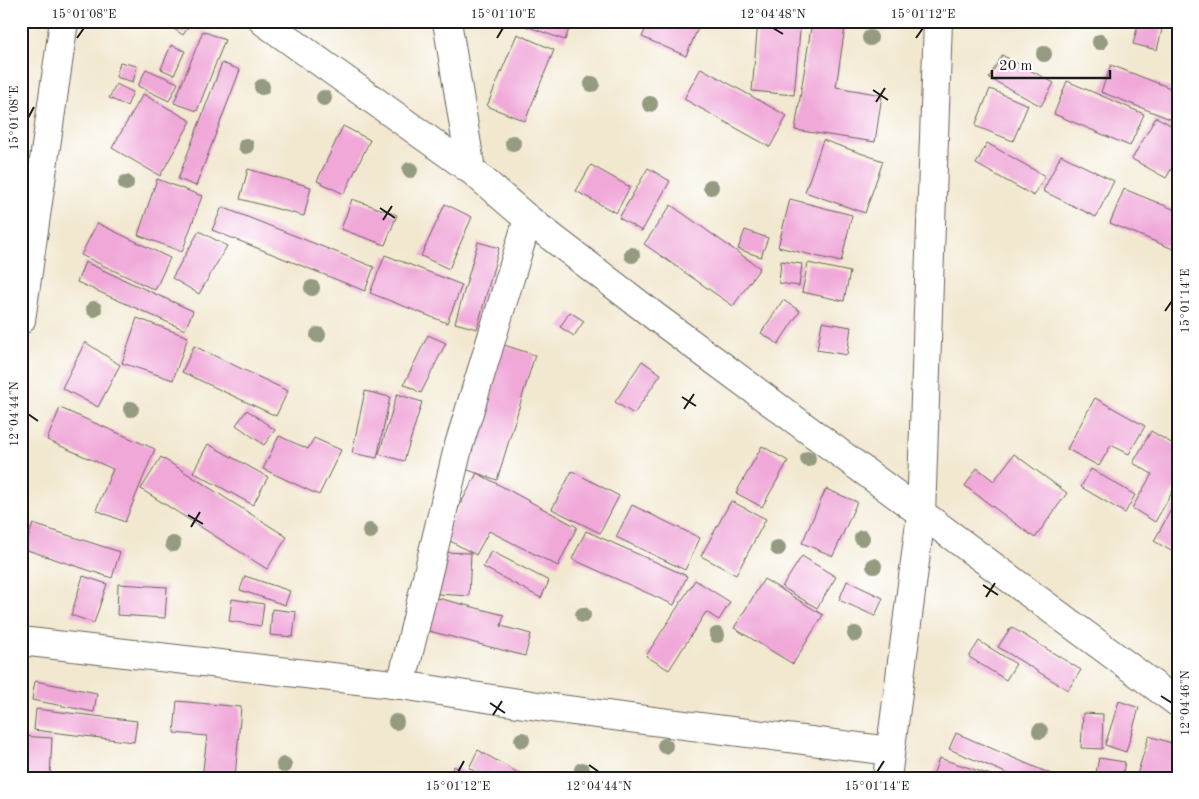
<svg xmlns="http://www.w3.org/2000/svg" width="1199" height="799" viewBox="0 0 1199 799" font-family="'Old Standard TT',serif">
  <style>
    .building { fill: #f0a8d9 }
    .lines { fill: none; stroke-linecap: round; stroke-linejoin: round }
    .minor-casing { stroke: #67635b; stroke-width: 30 }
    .minor { stroke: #fff; stroke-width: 28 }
    .tree { fill: #959b81 }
    .ticks { fill: none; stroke: #1c1c1c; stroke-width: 2 }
    .neatline { fill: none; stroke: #1c1c1c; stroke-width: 2 }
    .ticks-label { font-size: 12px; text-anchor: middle; fill: #1c1c1c }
  </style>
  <rect width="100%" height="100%" fill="#fff"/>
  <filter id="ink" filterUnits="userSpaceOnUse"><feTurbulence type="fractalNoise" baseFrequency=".02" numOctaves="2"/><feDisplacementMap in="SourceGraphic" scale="10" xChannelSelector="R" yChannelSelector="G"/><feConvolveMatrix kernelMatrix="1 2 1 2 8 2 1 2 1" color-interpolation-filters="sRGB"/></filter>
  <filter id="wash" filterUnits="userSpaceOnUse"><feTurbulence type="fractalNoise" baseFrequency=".0096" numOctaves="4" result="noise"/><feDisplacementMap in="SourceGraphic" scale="20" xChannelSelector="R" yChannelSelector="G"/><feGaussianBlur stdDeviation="1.12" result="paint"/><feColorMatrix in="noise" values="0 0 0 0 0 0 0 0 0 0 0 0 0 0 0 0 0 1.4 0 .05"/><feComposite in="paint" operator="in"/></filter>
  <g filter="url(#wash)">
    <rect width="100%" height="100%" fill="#f2e8d0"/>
    <g id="blocks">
      <!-- building -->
      <g class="building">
        <path d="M162,21H192L183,35Z"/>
        <path d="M524,21H572L565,40L523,25Z"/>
        <path d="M649,21H701L686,56L642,37Z"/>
        <path d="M758,21H801L794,95L752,91Z"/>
        <path d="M812,21H846L836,87L882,95L875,142L795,130Z"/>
        <path d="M1139,21H1164L1157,50L1133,44Z"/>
        <path d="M203,31L225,40L197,111L174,103Z"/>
        <path d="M517,34L554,50L525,121L487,106Z"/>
        <path d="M171,45L185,51L174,75L161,69Z"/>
        <path d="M1002,55L1054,83L1041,106L989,78Z"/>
        <path d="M120,62L137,66L133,82L116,77Z"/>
        <path d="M222,63L240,70L196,186L178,179Z"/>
        <path d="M1111,65L1178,91V122L1101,92Z"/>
        <path d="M701,68L787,116L770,147L684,99Z"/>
        <path d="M146,69L178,83L169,101L138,86Z"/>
        <path d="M1067,81L1144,114L1130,146L1054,114Z"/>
        <path d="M116,84L133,92L127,106L109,98Z"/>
        <path d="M990,89L1028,105L1013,141L975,126Z"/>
        <path d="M143,94L191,121L160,176L112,148Z"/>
        <path d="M1156,117L1178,129V158L1166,178L1132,159Z"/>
        <path d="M343,126L370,140L344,194L317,181Z"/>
        <path d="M823,140L883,161L865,213L805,192Z"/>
        <path d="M987,143L1045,176L1034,196L976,164Z"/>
        <path d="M1061,155L1114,181L1096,217L1043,191Z"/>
        <path d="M591,165L630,187L616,213L576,191Z"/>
        <path d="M648,168L670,181L642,231L619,218Z"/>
        <path d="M248,169L311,187L304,216L240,199Z"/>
        <path d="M157,179L202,196L182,252L138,235Z"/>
        <path d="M1124,189L1178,211V251L1110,223Z"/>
        <path d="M352,199L397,215L385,245L341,229Z"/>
        <path d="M790,199L852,215L841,262L778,247Z"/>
        <path d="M445,204L472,217L449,269L421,256Z"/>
        <path d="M671,205L760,268L733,306L644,244Z"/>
        <path d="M222,207L374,267L365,291L212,230Z"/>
        <path d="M97,223L170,258L155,290L81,255Z"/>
        <path d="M745,230L768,238L761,257L738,249Z"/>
        <path d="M199,231L227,246L199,294L172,278Z"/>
        <path d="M478,242L499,248L477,329L455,323Z"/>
        <path d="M385,255L462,285L447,323L370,293Z"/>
        <path d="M781,261L802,264L799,286L779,283Z"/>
        <path d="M85,262L193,311L185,330L77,282Z"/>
        <path d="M808,263L850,272L844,301L802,292Z"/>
        <path d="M783,300L800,311L778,344L761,333Z"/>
        <path d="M570,312L584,321L574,336L560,327Z"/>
        <path d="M137,318L188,337L173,380L122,363Z"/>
        <path d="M822,322L851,327L847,355L817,350Z"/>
        <path d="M428,335L446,343L421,393L404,384Z"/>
        <path d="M85,342L120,365L98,407L62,388Z"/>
        <path d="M504,345L535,355L497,480L465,469Z"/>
        <path d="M194,346L288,391L276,416L182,372Z"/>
        <path d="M642,361L661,374L634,414L615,402Z"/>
        <path d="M365,391L390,397L377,458L352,453Z"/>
        <path d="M397,394L422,402L404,461L379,454Z"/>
        <path d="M1095,398L1145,426L1129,454L1111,445L1099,466L1067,449Z"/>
        <path d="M60,408L155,449L125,522L96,510L113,469L47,440Z"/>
        <path d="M247,410L275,430L264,445L236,425Z"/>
        <path d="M1151,431L1178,447V482L1155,522L1132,508L1152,474L1133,463Z"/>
        <path d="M279,436L308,449L314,438L341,450L319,495L263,469Z"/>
        <path d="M208,444L268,477L253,505L193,472Z"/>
        <path d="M762,446L788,461L762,507L736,493Z"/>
        <path d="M1014,454L1067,493L1035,538L965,486L977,468L994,481Z"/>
        <path d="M161,457L287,537L267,569L141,489Z"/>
        <path d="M1091,469L1135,495L1125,513L1081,487Z"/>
        <path d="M572,471L619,496L600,533L552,509Z"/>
        <path d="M477,473L577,527L558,566L489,531L476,555L443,537Z"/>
        <path d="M826,489L857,502L833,556L802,543Z"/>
        <path d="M731,501L766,519L736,575L701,556Z"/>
        <path d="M632,505L700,538L685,570L616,537Z"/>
        <path d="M1173,506L1178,509V555L1154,541Z"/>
        <path d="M33,524L120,552L112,578L24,549Z"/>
        <path d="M586,531L687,576L674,605L572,559Z"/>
        <path d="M491,551L549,581L541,598L483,567Z"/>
        <path d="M440,552L471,553L469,596L438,594Z"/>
        <path d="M802,556L836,577L817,608L782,587Z"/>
        <path d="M83,576L107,584L94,623L71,615Z"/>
        <path d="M245,576L290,591L285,605L240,590Z"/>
        <path d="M764,579L823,615L793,664L734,628Z"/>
        <path d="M695,580L730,602L719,620L706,612L669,670L646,656Z"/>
        <path d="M847,581L883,598L875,616L839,600Z"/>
        <path d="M118,584L167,587L165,618L117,615Z"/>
        <path d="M434,597L504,615L501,626L531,634L525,656L425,630Z"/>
        <path d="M232,599L264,604L261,626L229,621Z"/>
        <path d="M272,609L296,612L293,637L270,635Z"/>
        <path d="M1011,627L1081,670L1068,690L998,647Z"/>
        <path d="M979,641L1016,664L1006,680L969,657Z"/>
        <path d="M35,681L97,693L94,712L32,700Z"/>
        <path d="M177,701L241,707L235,778H202L207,736L174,733Z"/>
        <path d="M1119,701L1139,708L1126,752L1105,745Z"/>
        <path d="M36,709L137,721L134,742L34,730Z"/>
        <path d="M1083,713L1103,714L1102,749L1081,748Z"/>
        <path d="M956,733L1060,778H1018L949,749Z"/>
        <path d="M21,736L52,738L50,778H21Z"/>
        <path d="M1149,736L1178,745V778H1136Z"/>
        <path d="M478,750L527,778H486L469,768Z"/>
        <path d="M939,758L991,775L990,778H932Z"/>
        <path d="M1099,758L1125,762L1122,778H1095Z"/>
        <path d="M454,766L475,778H447Z"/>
      </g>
    </g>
  </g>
  <g filter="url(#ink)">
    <use href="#blocks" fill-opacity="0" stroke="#67635b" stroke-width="1"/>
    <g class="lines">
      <!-- minor casing -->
      <g class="minor-casing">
        <g id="minor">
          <path d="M263,21L471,170L528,219L657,318L1178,703"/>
          <path d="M447,21L471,170"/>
          <path d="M21,320L64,21"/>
          <path d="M21,641L401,685L551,708L890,751"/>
          <path d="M401,685L458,448L528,219"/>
          <path d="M887,778L921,515L938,21"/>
        </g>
      </g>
      <!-- minor -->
      <use href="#minor" class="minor"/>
    </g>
    <!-- trees -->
    <g class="tree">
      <circle cx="870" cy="38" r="8"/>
      <circle cx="1100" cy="42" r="8"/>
      <circle cx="1044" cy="54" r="8"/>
      <circle cx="592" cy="84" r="8"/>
      <circle cx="262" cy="87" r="8"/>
      <circle cx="324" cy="98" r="8"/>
      <circle cx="650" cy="104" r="8"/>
      <circle cx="513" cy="143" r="8"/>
      <circle cx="246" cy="146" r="8"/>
      <circle cx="410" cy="170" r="8"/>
      <circle cx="126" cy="183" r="8"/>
      <circle cx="711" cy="187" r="8"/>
      <circle cx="632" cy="255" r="8"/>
      <circle cx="312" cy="288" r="8"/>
      <circle cx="94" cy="309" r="8"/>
      <circle cx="318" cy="335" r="8"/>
      <circle cx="131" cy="409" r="8"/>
      <circle cx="808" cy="459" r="8"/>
      <circle cx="370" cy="531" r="8"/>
      <circle cx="862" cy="538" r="8"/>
      <circle cx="173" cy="544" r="8"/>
      <circle cx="778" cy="548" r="8"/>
      <circle cx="874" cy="566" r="8"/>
      <circle cx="583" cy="615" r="8"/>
      <circle cx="855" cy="634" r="8"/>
      <circle cx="717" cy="635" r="8"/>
      <circle cx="396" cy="722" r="8"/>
      <circle cx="1040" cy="731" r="8"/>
      <circle cx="522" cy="740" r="8"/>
      <circle cx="665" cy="746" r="8"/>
      <circle cx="284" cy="765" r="8"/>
      <circle cx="582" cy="770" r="8"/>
    </g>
  </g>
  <!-- ticks -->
  <path class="ticks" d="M773,28L783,34M77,38L84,28M497,38L503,28M916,38L923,28M873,90L888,100M876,102L885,88M28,118L34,107M380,208L395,218M383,220L392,206M1165,311L1172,301M682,397L696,406M684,409L694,394M28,414L38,421M188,515L203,524M191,527L200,512M983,585L998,595M986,597L995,583M1161,696L1172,703M490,703L505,713M493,715L502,701M589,765L599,772M458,772L464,761M877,772L884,761"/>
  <!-- margin -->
  <rect width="1199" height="799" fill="none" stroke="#fff" stroke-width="55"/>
  <!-- scale -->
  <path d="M992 70v8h118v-8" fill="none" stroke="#1c1c1c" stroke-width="2.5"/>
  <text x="999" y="70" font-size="15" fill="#1c1c1c" stroke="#ffffff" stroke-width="4" paint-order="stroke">20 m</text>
  <rect x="28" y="28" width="1144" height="744" class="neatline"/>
  <g class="ticks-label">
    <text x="84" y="18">15°01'08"E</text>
    <text x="503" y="18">15°01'10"E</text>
    <text x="773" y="18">12°04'48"N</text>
    <text x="923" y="18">15°01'12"E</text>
    <text transform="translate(14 118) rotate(-90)" y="4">15°01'08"E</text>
    <text transform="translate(1185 301) rotate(-90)" y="4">15°01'14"E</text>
    <text transform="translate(14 414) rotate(-90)" y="4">12°04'44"N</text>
    <text transform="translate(1185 703) rotate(-90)" y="4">12°04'46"N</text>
    <text x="458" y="790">15°01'12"E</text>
    <text x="599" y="790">12°04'44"N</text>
    <text x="877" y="790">15°01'14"E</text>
  </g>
</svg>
